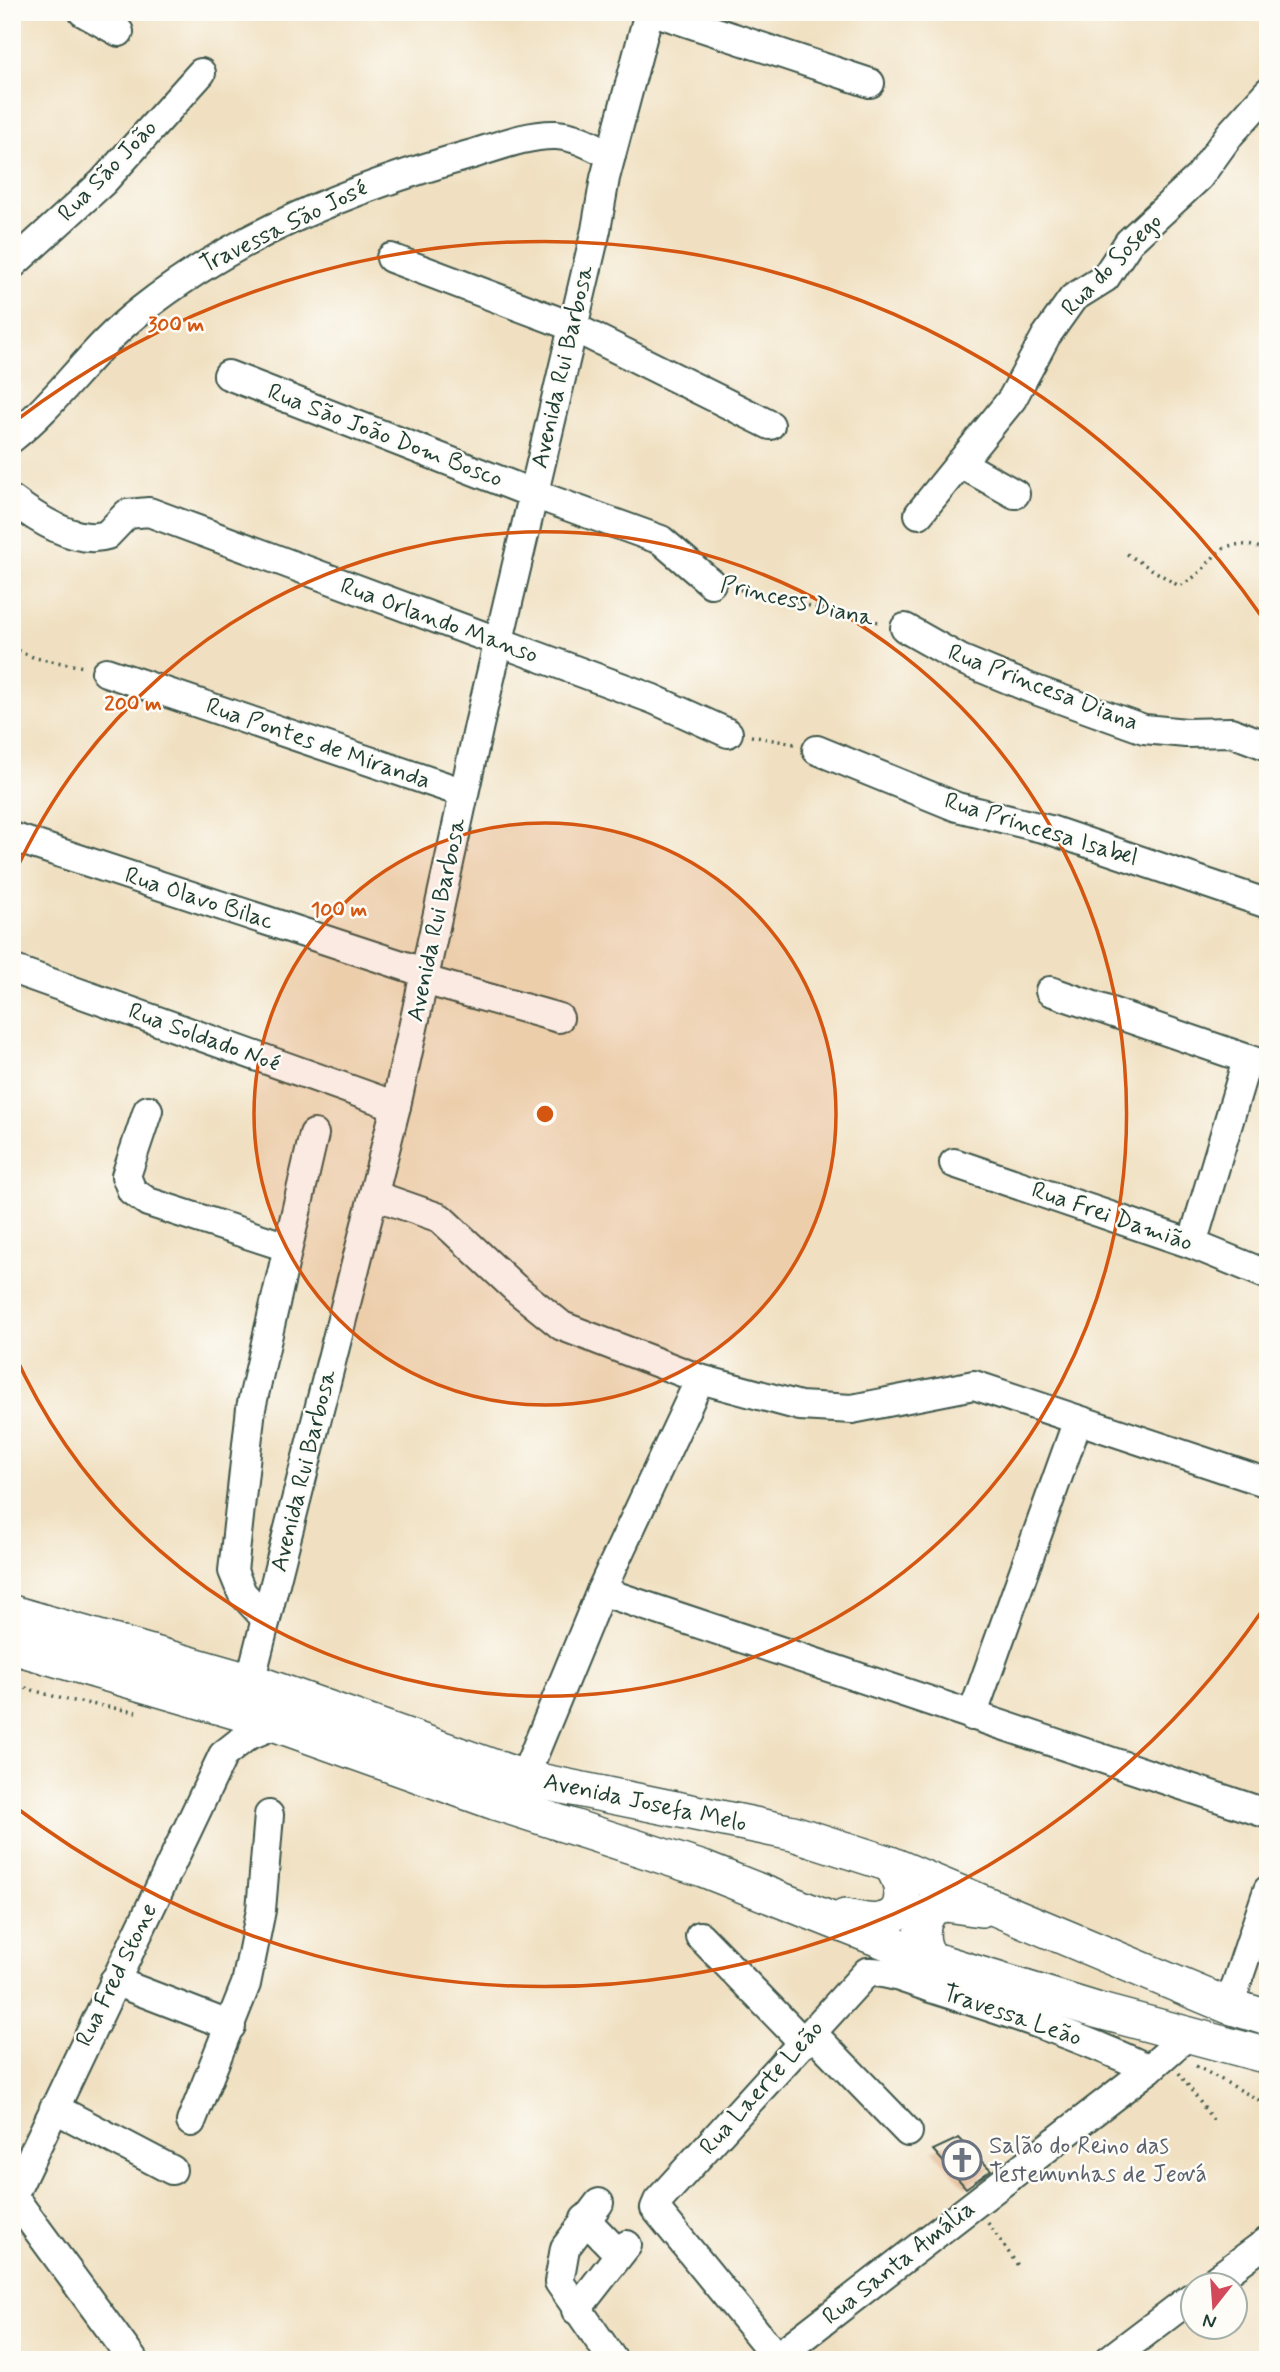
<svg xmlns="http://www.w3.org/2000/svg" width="1280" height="2372" viewBox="0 0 1280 2372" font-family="Mynerve,sans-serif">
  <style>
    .building { fill: #e0b58e }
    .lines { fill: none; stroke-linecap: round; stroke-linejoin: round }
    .minor-casing { stroke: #3e5549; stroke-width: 32 }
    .major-casing { stroke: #3e5549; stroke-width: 38 }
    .path { stroke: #3e5549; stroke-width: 3.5; stroke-dasharray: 2 5; stroke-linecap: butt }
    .minor { stroke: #fff; stroke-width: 28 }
    .major { stroke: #fff; stroke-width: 35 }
    .ring { fill: none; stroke: #d45610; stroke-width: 3.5 }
    .labels { text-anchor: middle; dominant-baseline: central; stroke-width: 5; stroke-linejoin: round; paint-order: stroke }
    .street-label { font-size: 24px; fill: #1f3d34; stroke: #fdfcf7 }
    .worship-label { font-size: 24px; fill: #5b616d; stroke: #fdfcf7; text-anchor: start }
    .centre { fill: #d45610; stroke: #fdfcf7; stroke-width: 3.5 }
    .ring-label { font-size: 21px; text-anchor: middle; font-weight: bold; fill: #d45610; stroke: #fdfcf7; stroke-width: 5; stroke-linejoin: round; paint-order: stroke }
  </style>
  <rect width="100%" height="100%" fill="#fdfcf7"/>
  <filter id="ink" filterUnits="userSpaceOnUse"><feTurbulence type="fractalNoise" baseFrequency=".0143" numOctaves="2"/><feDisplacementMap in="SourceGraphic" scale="14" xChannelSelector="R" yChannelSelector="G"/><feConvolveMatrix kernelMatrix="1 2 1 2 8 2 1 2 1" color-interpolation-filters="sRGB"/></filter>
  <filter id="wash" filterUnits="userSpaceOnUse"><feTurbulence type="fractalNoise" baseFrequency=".00686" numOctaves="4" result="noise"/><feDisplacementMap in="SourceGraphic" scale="28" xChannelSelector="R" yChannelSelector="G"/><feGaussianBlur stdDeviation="1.57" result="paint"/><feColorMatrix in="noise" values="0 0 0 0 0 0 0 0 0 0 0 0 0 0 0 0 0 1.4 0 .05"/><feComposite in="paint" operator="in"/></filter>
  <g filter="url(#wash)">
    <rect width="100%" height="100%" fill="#f0e0c1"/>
    <g id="blocks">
      <!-- building -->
      <path class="building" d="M959,2138L991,2170L966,2188L933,2150Z"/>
    </g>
  </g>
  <g filter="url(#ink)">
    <use href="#blocks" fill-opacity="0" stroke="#3e5549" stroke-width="2"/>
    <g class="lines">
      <!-- minor casing -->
      <g class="minor-casing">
        <g id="minor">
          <path d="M83,12L119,32"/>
          <path d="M656,12L870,83"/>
          <path d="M391,258L571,326L770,425"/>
          <path d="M12,265L103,182L201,73"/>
          <path d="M228,375L534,494L661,540L711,583"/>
          <path d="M12,438C59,401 92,348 140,311C236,235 351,188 469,155C496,147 528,134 556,135C576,136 593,146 611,155"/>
          <path d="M960,463L1015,494"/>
          <path d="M12,500C36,518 76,545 107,535L127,514L149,512L653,699L728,733"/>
          <path d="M919,514L1012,399L1046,336L1073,298L1105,278L1129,242L1199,177L1230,134L1268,92"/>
          <path d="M905,628L960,659L1030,688L1144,729L1186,733L1231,732L1268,746"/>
          <path d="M106,672L464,793"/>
          <path d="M817,750L957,807L1050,830L1268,904"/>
          <path d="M12,837L426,973"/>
          <path d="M12,969L396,1106"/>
          <path d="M424,980L559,1018"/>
          <path d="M1050,991L1268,1066"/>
          <path d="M148,1110L126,1176L132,1191L148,1202L287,1247"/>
          <path d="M954,1163L1192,1244L1268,1275"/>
          <path d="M374,1195L440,1218L515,1288L562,1326L700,1379L800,1406L852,1409L974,1385L1268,1483"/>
          <path d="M1192,1244L1247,1060"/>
          <path d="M601,1591L1268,1814"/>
          <path d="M266,1619L242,1593L233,1571L251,1408L314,1134"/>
          <path d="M250,1682L396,1106L479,725L596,230L605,178L649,12"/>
          <path d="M972,1716L1078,1420"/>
          <path d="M524,1778L601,1591L700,1379"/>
          <path d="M700,1936L804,2043"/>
          <path d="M114,1981L231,2026"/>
          <path d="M1229,2006L1268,1890"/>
          <path d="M812,2033L908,2132"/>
          <path d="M54,2108L172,2170"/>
          <path d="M191,2122L246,1984L261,1910L269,1815"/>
          <path d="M12,2195L133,2360"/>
          <path d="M13,2196L223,1755L247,1736L276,1724"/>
          <path d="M599,2203L565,2248L559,2282L613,2360"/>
          <path d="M585,2219L619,2254"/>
          <path d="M1210,2284L1268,2241"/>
          <path d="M576,2310L627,2245"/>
          <path d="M773,2360L1149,2069L1189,2034"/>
          <path d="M779,2360L655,2208L658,2201L867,1972C890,1971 913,1982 934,1989C1007,2012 1080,2036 1149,2069"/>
          <path d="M1109,2360L1192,2297"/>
        </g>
      </g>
      <!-- major casing -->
      <g class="major-casing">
        <g id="major">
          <path d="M12,1613L259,1684L524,1778L793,1833L890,1864L1229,2006L1268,2018"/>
          <path d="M12,1646L265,1720L495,1802L703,1869L930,1959L1096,2010L1268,2056"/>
          <path d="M845,1917C856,1919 868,1923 879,1921C910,1916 905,1883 890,1864"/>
          <path d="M930,1959C919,1942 919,1923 933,1907L946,1904L981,1909"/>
        </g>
      </g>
      <!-- path -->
      <g class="path">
        <path d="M1127,554L1179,586C1221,567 1208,531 1268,550"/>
        <path d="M733,588L883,623"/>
        <path d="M12,648L35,658L84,667"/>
        <path d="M751,736L795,744"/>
        <path d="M12,1684L63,1699L136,1712"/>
        <path d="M1196,2066L1268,2105"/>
        <path d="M1179,2073L1213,2120"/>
        <path d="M988,2223L1019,2267"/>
      </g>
      <!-- minor -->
      <use href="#minor" class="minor"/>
      <!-- major -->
      <use href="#major" class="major"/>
    </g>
  </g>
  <!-- distance rings -->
  <circle cx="545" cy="1114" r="291" fill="#d45610" fill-opacity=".12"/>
  <g class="ring">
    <circle cx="545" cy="1114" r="291"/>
    <path d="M13 877A582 582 0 1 1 13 1351"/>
    <path d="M1264 1608A872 872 0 0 1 14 1806M14 422A872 872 0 0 1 1264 620"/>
  </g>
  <!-- icons -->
  <defs>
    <g id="church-ring" transform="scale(2.0125)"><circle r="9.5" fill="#fdfcf7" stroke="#6b7280" stroke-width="1.5"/><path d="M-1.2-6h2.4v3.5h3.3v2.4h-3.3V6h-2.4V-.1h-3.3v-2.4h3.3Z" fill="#6b7280"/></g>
  </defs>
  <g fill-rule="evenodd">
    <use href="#church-ring" x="962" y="2160"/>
  </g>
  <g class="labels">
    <!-- street labels -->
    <g class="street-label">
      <text transform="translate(108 171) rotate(-46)">Rua São João</text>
      <text transform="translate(284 227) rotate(-26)">Travessa São José</text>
      <text transform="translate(1112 265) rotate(-46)">Rua do Sosego</text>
      <text transform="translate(563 367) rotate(-77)">Avenida Rui Barbosa</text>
      <text transform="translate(385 436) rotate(21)">Rua São João Dom Bosco</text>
      <text transform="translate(797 602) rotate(13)">Princess Diana</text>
      <text transform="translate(439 621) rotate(20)">Rua Orlando Manso</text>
      <text transform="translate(1043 688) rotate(21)">Rua Princesa Diana</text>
      <text transform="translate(318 744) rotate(19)">Rua Pontes de Miranda</text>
      <text transform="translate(1041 830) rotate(17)">Rua Princesa Isabel</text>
      <text transform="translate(199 899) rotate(18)">Rua Olavo Bilac</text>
      <text transform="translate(437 920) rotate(-78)">Avenida Rui Barbosa</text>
      <text transform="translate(204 1038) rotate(20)">Rua Soldado Noé</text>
      <text transform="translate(1112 1217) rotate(19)">Rua Frei Damião</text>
      <text transform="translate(304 1471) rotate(-76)">Avenida Rui Barbosa</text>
      <text transform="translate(645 1803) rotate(12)">Avenida Josefa Melo</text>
      <text transform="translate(117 1975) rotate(-64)">Rua Fred Stone</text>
      <text transform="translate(1012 2016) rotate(19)">Travessa Leão</text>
      <text transform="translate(762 2088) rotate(-48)">Rua Laerte Leão</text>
      <text transform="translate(899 2263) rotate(-38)">Rua Santa Amália</text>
    </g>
    <!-- worship labels -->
    <g class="worship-label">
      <text x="989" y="2146">Salão do Reino das<tspan x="989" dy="28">Testemunhas de Jeová</tspan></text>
    </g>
  </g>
  <circle cx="545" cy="1114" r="10" class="centre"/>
  <g class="ring-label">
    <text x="176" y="331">300 m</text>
    <text x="133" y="710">200 m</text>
    <text x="339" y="916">100 m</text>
  </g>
  <!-- margin -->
  <rect width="1280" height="2372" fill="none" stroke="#fdfcf7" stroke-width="42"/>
  <!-- north arrow -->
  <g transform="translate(1214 2306) rotate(197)"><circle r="33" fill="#fdfcf7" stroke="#a4b0a9" stroke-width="2"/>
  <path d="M0-5L12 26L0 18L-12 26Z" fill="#d1495b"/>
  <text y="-10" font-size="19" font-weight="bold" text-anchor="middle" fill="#1f3d34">N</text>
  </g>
</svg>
